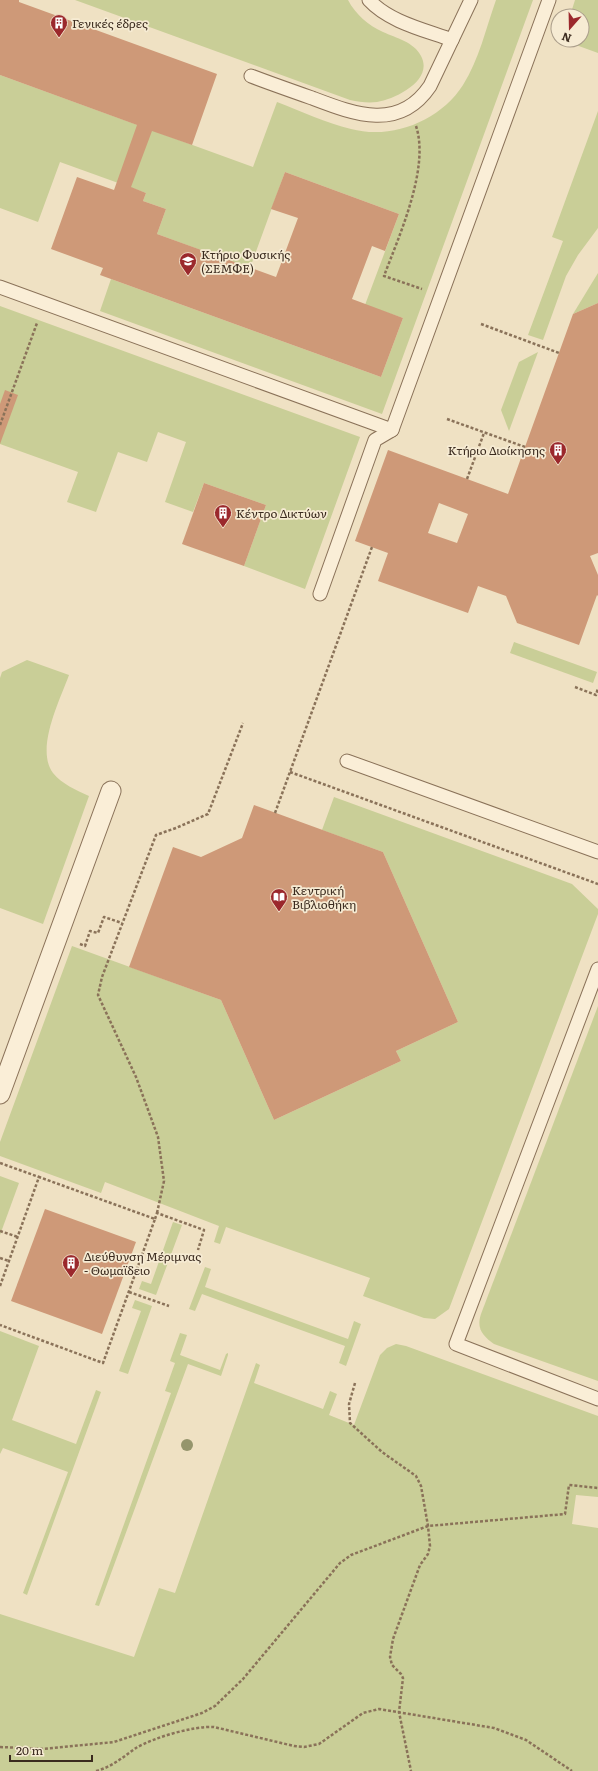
<svg xmlns="http://www.w3.org/2000/svg" width="598" height="1771" viewBox="0 0 598 1771" font-family="Literata,serif">
  <style>
    .green { fill: #c9ce97 }
    .building { fill: #ce9978; fill-rule: evenodd }
    .lines { fill: none; stroke-linecap: round; stroke-linejoin: round }
    .service-casing { stroke: #8a7259; stroke-width: 15 }
    .pedestrian-casing { stroke: #8a7259; stroke-width: 21 }
    .path { stroke: #8a7259; stroke-width: 2.5; stroke-dasharray: 3 2; stroke-linecap: butt }
    .service { stroke: #faeed7; stroke-width: 13 }
    .pedestrian { stroke: #faeed7; stroke-width: 19 }
    .tree { fill: #95956c }
    .labels { text-anchor: middle; dominant-baseline: central; stroke-width: 3.5; stroke-linejoin: round; paint-order: stroke }
    .poi-label { font-size: 12px; fill: #3a2a1e; stroke: #f6ebd3; text-anchor: start }
  </style>
  <rect width="100%" height="100%" fill="#efe1c3"/>
  <!-- green -->
  <g class="green">
    <path d="M75,0H348C356,15 368,25 383,32C396,38 414,42 421,56C434,80 396,99 377,102C368,103 359,102 350,100Z"/>
    <path d="M496,0H533L382,414L100,311L111,279L381,377L403,318L365,305L399,214L285,172L250,268L157,234L166,209L143,201L146,193L60,162L38,222L0,208V75L253,167L277,102C301,111 326,123 351,129C392,140 440,121 463,85C479,60 486,28 496,0Z"/>
    <path d="M575,0H598V53L576,45L570,40H582V16H570Z"/>
    <path d="M598,111V228L578,255L566,276L543,340L528,335L563,241L552,237Z"/>
    <path d="M598,273V303L573,314Z"/>
    <path d="M0,306L360,437L305,589L244,566L266,505L204,483L193,512L165,502L186,442L158,432L147,462L118,452L96,512L67,502L78,472L0,444Z"/>
    <path d="M538,352L509,431L501,410L519,362Z"/>
    <path d="M514,642L597,672L593,683L510,653Z"/>
    <path d="M27,660L69,675C60,700 35,749 53,773C62,784 76,790 89,796L43,924L0,908V678L2,672Z"/>
    <path d="M334,797L572,884L598,909V914L449,1309L435,1319L424,1318L363,1296L370,1278L226,1227L220,1244L214,1242L219,1226L105,1182L101,1193L0,1156V1142L72,946L221,1000L274,1120L401,1061L396,1051L458,1022L383,852L322,830Z"/>
    <path d="M598,1006V1381L494,1344C483,1336 476,1329 481,1314Z"/>
    <path d="M0,1176L19,1183L0,1235Z"/>
    <path d="M173,1222L182,1225L156,1295L139,1289L142,1281L151,1284Z"/>
    <path d="M205,1267L211,1269L205,1287L348,1339L354,1321L361,1324L346,1366L339,1363L345,1346L202,1294L195,1311L189,1309Z"/>
    <path d="M135,1300L152,1306L128,1374L119,1371L141,1311L132,1308Z"/>
    <path d="M0,1331L39,1346L12,1420L76,1444L96,1390L101,1392L27,1595L23,1593L68,1472L3,1448L0,1454Z"/>
    <path d="M180,1333L187,1335L180,1355L220,1370L226,1354L228,1353V1355L221,1376L188,1364L99,1606L95,1605L171,1393L165,1391L175,1363L170,1361Z"/>
    <path d="M396,1344L406,1346L598,1416V1497L576,1495L572,1524L598,1528V1771H0V1614L134,1657L159,1588L175,1593L256,1363L260,1365L254,1383L323,1409L330,1391L337,1394L329,1415L354,1425L380,1355L387,1348Z"/>
  </g>
  <!-- building -->
  <g class="building">
    <path d="M0,0H19V2L217,74L192,145L152,131L131,187L146,193L143,201L166,209L157,234L276,277L298,218L271,209L285,172L399,214L385,251L372,246L352,299L403,318L381,377L100,275L103,268L51,249L77,177L114,190L137,125L0,75Z"/>
    <path d="M598,303V553L590,556L598,575V596L597,595L579,645L517,623L506,596L478,586L468,613L378,581L388,553L355,541L388,450L508,494L573,314ZM439,503L468,514L457,543L428,533Z"/>
    <path d="M5,390L18,395L0,444V404Z"/>
    <path d="M204,483L266,505L244,566L182,544Z"/>
    <path d="M254,805L383,852L458,1022L396,1051L401,1061L274,1120L221,1000L129,967L173,847L201,857L242,838Z"/>
    <path d="M45,1209L136,1242L102,1334L11,1301Z"/>
  </g>
  <g class="lines">
    <!-- service casing -->
    <g class="service-casing">
      <g id="service">
        <path d="M369,0C389,22 425,30 452,40"/>
        <path d="M251,76C272,84 292,91 312,98C354,114 399,132 430,86L471,0"/>
        <path d="M0,287L392,430"/>
        <path d="M320,594L375,440L392,430L549,0"/>
        <path d="M347,761L598,852"/>
        <path d="M598,969L456,1344L598,1399"/>
      </g>
    </g>
    <!-- pedestrian casing -->
    <g class="pedestrian-casing">
      <path id="pedestrian" d="M0,1094L111,791"/>
    </g>
    <!-- path -->
    <g class="path">
      <path d="M416,126C430,168 399,236 384,276L422,289"/>
      <path d="M481,324L559,353"/>
      <path d="M447,419L525,447"/>
      <path d="M0,425L37,323"/>
      <path d="M467,479L484,433"/>
      <path d="M575,687L596,695L598,688"/>
      <path d="M290,772L598,884"/>
      <path d="M275,813L372,547"/>
      <path d="M80,944L85,946L90,931L98,933L104,917L122,923"/>
      <path d="M0,1163L39,1177"/>
      <path d="M157,1213L164,1181L158,1137L136,1077L98,995L102,977L156,835L176,828L208,814L243,723"/>
      <path d="M155,1219L157,1213L204,1230L198,1250"/>
      <path d="M0,1231L18,1237"/>
      <path d="M0,1258L9,1261"/>
      <path d="M0,1286L39,1177L155,1219L103,1363L0,1325"/>
      <path d="M129,1292L169,1306"/>
      <path d="M355,1383L349,1404L350,1423L382,1452L416,1476L421,1486L428,1526L430,1546L428,1554L420,1565L393,1639L390,1657L392,1665L401,1674L403,1678L399,1712L411,1771"/>
      <path d="M0,1747L43,1749L114,1742L202,1713L215,1706L243,1679L340,1563L351,1555L428,1526L565,1514L569,1485L598,1488"/>
      <path d="M96,1771C112,1767 123,1757 136,1748C155,1737 193,1726 214,1727L294,1746L304,1747L319,1744L363,1713L379,1709L494,1728L526,1740L572,1771"/>
    </g>
    <!-- service -->
    <use href="#service" class="service"/>
    <!-- pedestrian -->
    <use href="#pedestrian" class="pedestrian"/>
  </g>
  <!-- trees -->
  <circle class="tree" cx="187" cy="1445" r="6"/>
  <!-- icons -->
  <defs>
    <g id="building-pin" transform="scale(0.9)"><path d="M0 17L-7.5 6A9.5 9.5 0 1 1 7.5 6Z" fill="#9b282c" stroke="#f6ebd3"/><path d="M-4-6H4V6H1V3H-1V6H-4ZM-2.5-4.3h1.7v1.8h-1.7ZM.8-4.3h1.7v1.8H.8ZM-2.5-1h1.7V.8h-1.7ZM.8-1h1.7V.8H.8Z" fill="#fff"/></g>
    <g id="university-pin" transform="scale(0.9)"><path d="M0 17L-7.5 6A9.5 9.5 0 1 1 7.5 6Z" fill="#9b282c" stroke="#f6ebd3"/><path d="M0-5L7-2L0 1L-7-2ZM-4 1L0 2.5L4 1V4Q0 6-4 4Z" fill="#fff"/></g>
    <g id="library-pin" transform="scale(0.9)"><path d="M0 17L-7.5 6A9.5 9.5 0 1 1 7.5 6Z" fill="#9b282c" stroke="#f6ebd3"/><path d="M-6-4Q-3-5.5-.7-3.5V5Q-3 3-6 4ZM6-4Q3-5.5 .7-3.5V5Q3 3 6 4Z" fill="#fff"/></g>
  </defs>
  <g fill-rule="evenodd">
    <use href="#building-pin" x="59" y="23"/>
    <use href="#university-pin" x="188" y="261"/>
    <use href="#building-pin" x="558" y="450"/>
    <use href="#building-pin" x="223" y="513"/>
    <use href="#library-pin" x="279" y="897"/>
    <use href="#building-pin" x="71" y="1263"/>
  </g>
  <g class="labels">
    <!-- poi labels -->
    <g class="poi-label">
      <text x="72" y="23">Γενικές έδρες</text>
      <text x="201" y="254">Κτήριο Φυσικής<tspan x="201" dy="14">(ΣΕΜΦΕ)</tspan></text>
      <text x="545" y="450" text-anchor="end">Κτήριο Διοίκησης</text>
      <text x="236" y="513">Κέντρο Δικτύων</text>
      <text x="292" y="890">Κεντρική<tspan x="292" dy="14">Βιβλιοθήκη</tspan></text>
      <text x="84" y="1256">Διεύθυνση Μέριμνας<tspan x="84" dy="14">- Θωμαϊδειο</tspan></text>
    </g>
  </g>
  <!-- north arrow -->
  <g transform="translate(570 28) rotate(200)"><circle r="19" fill="#f6ebd3" stroke="#ab9e8b"/>
  <path d="M0-3L7 15L0 10L-7 15Z" fill="#9b282c"/>
  <text y="-6" font-size="11" font-weight="bold" text-anchor="middle" fill="#3a2a1e">N</text>
  </g>
  <!-- scale -->
  <path d="M10 1755v6h82v-6" fill="none" stroke="#3a2a1e" stroke-width="2"/>
  <text x="16" y="1755" font-size="12" fill="#3a2a1e" stroke="#f6ebd3" stroke-width="3" paint-order="stroke">20 m</text>
</svg>
